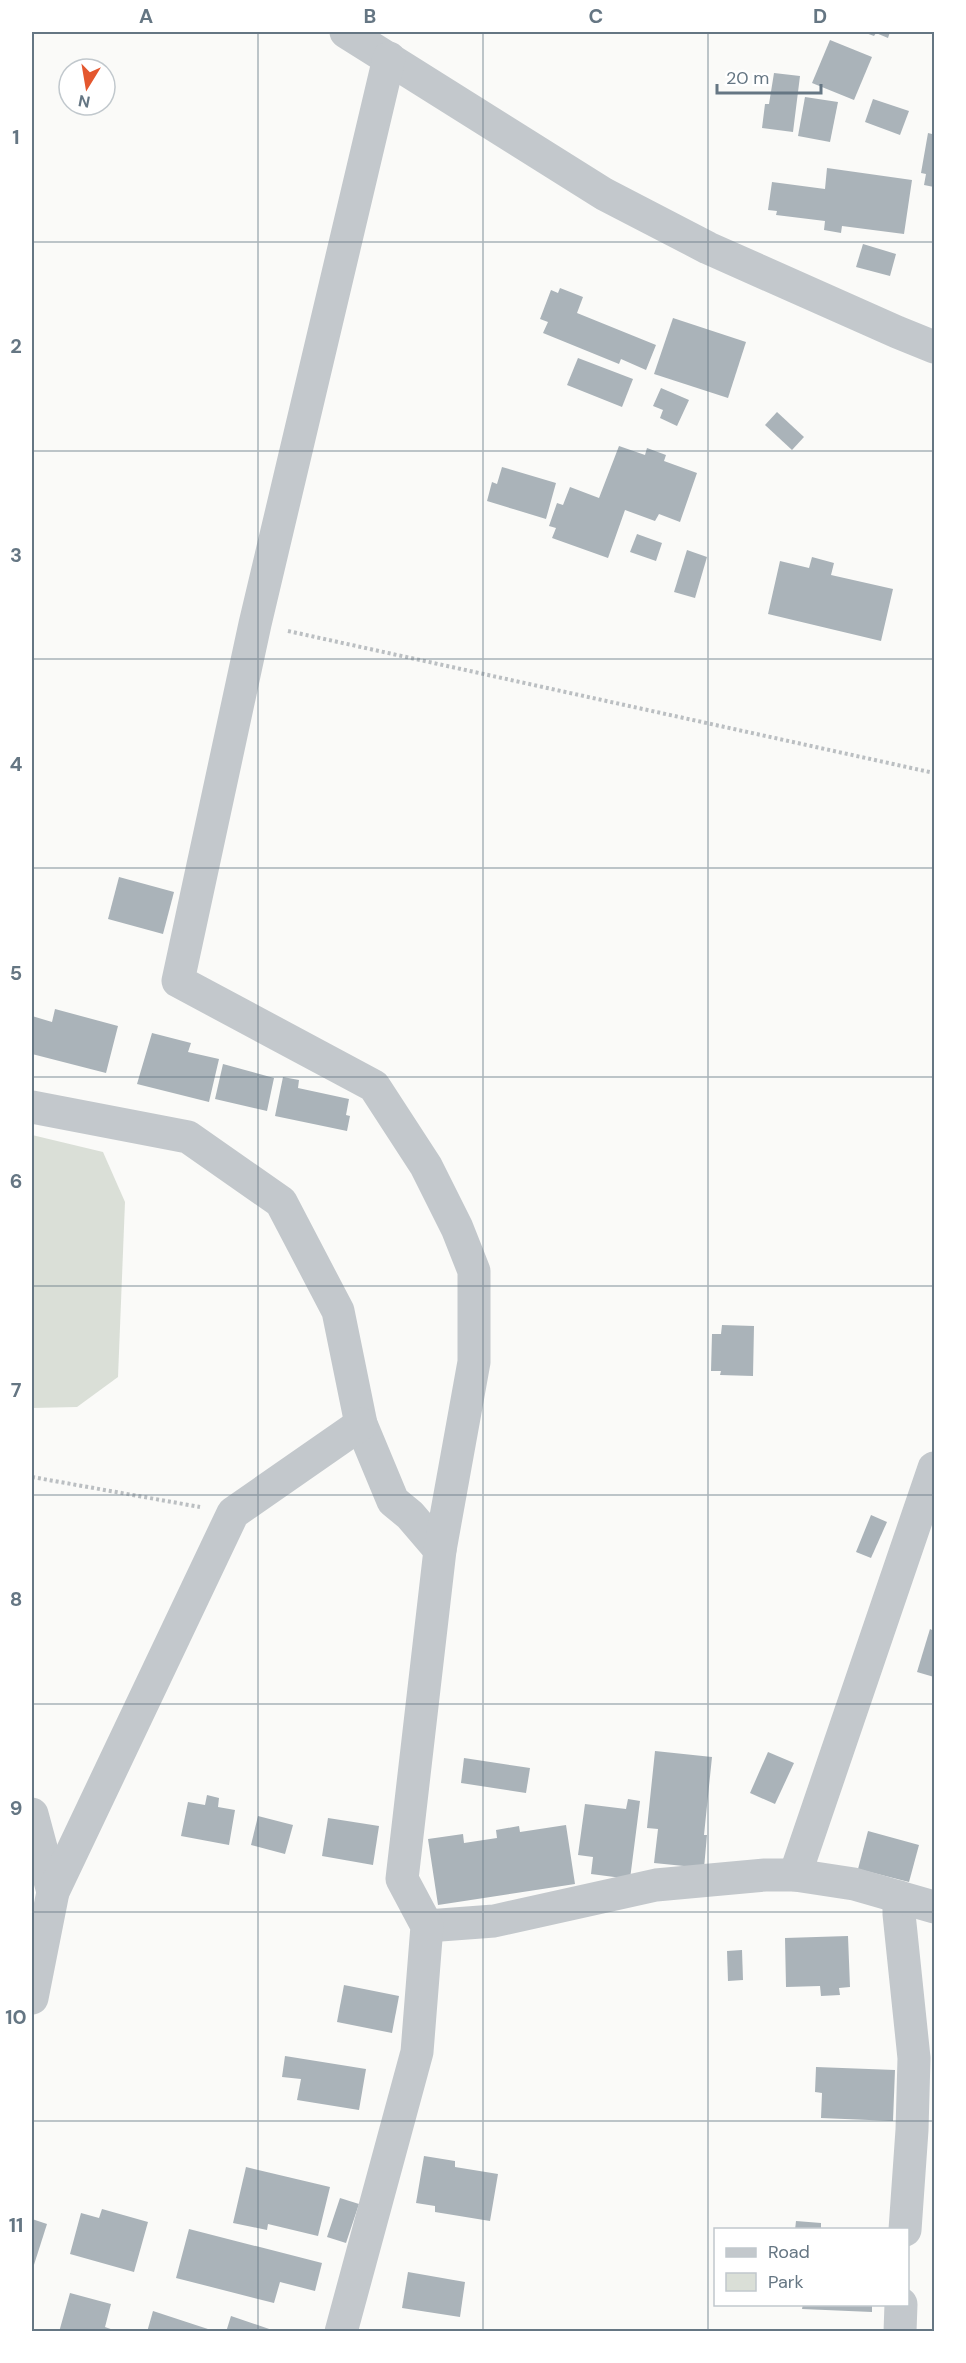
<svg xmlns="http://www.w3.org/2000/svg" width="966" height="2363" viewBox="0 0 966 2363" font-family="'DM Sans',sans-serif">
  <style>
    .green { fill: #dadfd7 }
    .building { fill: #aab3b9 }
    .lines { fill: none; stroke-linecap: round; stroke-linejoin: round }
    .path { stroke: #bbbfc2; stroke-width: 4; stroke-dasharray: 3 3; stroke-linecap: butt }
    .minor { stroke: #c3c8cc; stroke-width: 33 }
    .grid { fill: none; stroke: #657683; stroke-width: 1.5; stroke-opacity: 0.55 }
    .neatline { fill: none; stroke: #657683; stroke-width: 2 }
    .grid-label { font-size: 20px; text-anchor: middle; font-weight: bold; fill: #657683 }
  </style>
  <rect width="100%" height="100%" fill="#fafaf8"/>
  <!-- green -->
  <path class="green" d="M32,1135L103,1152L125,1202L118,1377L77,1407L32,1408Z"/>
  <!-- building -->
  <g class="building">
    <path d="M863,32H890L888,38L876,33L874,36Z"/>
    <path d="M830,40L872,57L854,100L812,83Z"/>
    <path d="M774,73L800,76L793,132L762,128L765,104H769Z"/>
    <path d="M805,97L838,102L830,142L798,136Z"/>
    <path d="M873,99L909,111L900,135L865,122Z"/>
    <path d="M933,126L934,127V187L924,185L926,174L921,173L928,133L932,134Z"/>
    <path d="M827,168L912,180L904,234L842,226L841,233L824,230L825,221L776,215L777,211L768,210L772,182L825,189Z"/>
    <path d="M863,244L896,254L890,276L856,267Z"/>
    <path d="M560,288L583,297L577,313L656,345L646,370L621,359L619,364L543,333L548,322L540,319L551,290L558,293Z"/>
    <path d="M673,318L746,342L728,398L654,374Z"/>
    <path d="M578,358L633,379L622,407L567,385Z"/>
    <path d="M661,388L689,400L677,426L660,418L663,410L653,406Z"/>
    <path d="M777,412L804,437L792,450L765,425Z"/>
    <path d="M619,446L645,455L647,448L666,455L664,461L697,473L680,522L659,514L655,521L625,510L608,558L552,538L556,528L549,526L557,503L563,505L570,487L599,498Z"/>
    <path d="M502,467L556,483L546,519L487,501L492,482L497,484Z"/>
    <path d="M637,534L662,543L656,561L630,552Z"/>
    <path d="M687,550L707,557L695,598L674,592Z"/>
    <path d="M812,557L834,563L831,575L893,589L881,641L768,614L780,561L809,568Z"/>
    <path d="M119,877L174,892L163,934L108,919Z"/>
    <path d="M55,1009L118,1026L106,1073L32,1054V1016L52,1022Z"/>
    <path d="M152,1033L191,1043L188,1052L219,1059L209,1102L137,1084Z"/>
    <path d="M223,1064L274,1078L267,1111L215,1099Z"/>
    <path d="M283,1077L299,1080L298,1088L349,1099L346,1115L350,1116L347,1131L275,1116Z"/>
    <path d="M722,1325L754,1326L753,1376L720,1375L721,1371H711L712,1334H721Z"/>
    <path d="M871,1515L887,1522L871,1558L856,1552Z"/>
    <path d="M930,1629L934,1631V1677L917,1672Z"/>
    <path d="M655,1751L712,1757L704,1835H707L704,1868L654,1863L658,1829L647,1828Z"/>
    <path d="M768,1752L794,1763L775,1804L750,1793Z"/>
    <path d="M464,1758L530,1768L526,1793L461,1783Z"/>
    <path d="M207,1795L219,1798L218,1807L235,1810L229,1845L181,1836L188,1802L205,1805Z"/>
    <path d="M628,1799L640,1801L630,1879L591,1874L593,1857L578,1855L585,1804L626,1809Z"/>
    <path d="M258,1816L293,1825L285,1854L251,1845Z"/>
    <path d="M328,1818L379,1826L373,1865L322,1856Z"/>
    <path d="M566,1825L575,1884L438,1905L428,1839L463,1834L464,1843L497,1838L496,1830L519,1826L520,1832Z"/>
    <path d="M868,1831L919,1845L909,1882L858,1869Z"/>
    <path d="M848,1936L850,1987L839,1988L840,1995L821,1996L820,1986L786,1987L785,1938Z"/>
    <path d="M742,1950L743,1980L728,1981L727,1951Z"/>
    <path d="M344,1985L399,1996L392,2033L337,2022Z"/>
    <path d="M285,2056L366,2069L359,2110L297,2100L301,2079L282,2077Z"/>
    <path d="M816,2067L895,2070L893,2121L821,2118L822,2093L815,2092Z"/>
    <path d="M424,2156L455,2161V2167L498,2174L490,2221L435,2212V2206L416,2203Z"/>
    <path d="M246,2167L330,2187L318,2236L268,2224L267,2230L233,2223Z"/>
    <path d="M340,2198L359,2204L346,2243L327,2237Z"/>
    <path d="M102,2209L148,2222L134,2272L70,2254L81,2213L99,2218Z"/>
    <path d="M32,2219L47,2224L32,2271Z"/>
    <path d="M796,2221L821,2223V2230H795Z"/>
    <path d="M189,2229L322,2263L315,2291L280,2282L274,2303L176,2278Z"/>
    <path d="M408,2272L465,2282L460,2317L402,2308Z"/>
    <path d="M70,2293L111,2304L105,2327L119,2332H59Z"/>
    <path d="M803,2304H872V2312L802,2309Z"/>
    <path d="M153,2311L214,2331V2332H147Z"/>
    <path d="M231,2316L275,2331V2332H226Z"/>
  </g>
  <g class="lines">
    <!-- path -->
    <g class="path">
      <path d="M288,631L934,773"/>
      <path d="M32,1477L200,1507"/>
    </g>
    <!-- minor -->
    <g class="minor">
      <path d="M346,32L604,194L708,248L897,332L934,347"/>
      <path d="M32,1107L188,1137L281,1202L338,1311L361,1424L393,1501L410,1515L440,1550"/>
      <path d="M32,1814L53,1892"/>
      <path d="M795,1875L934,1468"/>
      <path d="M899,1897V1914L914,2058L912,2130L905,2230"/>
      <path d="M427,1926L494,1921L656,1885L765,1875H795L854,1884L934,1907"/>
      <path d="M32,1998L53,1892L233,1513L361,1424"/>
      <path d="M341,2332L417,2052L427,1926L402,1879L440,1550L474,1362V1271L457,1228L426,1166L374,1086L178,981L255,624L389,58"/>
      <path d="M900,2332L901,2304"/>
    </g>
  </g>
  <!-- grid -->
  <path class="grid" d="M258,32V2332M483,32V2332M708,32V2332M32,242H934M32,451H934M32,659H934M32,868H934M32,1077H934M32,1286H934M32,1495H934M32,1704H934M32,1912H934M32,2121H934"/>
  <!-- border -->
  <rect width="966" height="2363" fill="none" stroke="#ffffff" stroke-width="66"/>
  <!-- legend -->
  <rect x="714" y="2228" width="195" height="78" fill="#ffffff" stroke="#c1c8cd" stroke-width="1.5"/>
  <rect x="726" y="2248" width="30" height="9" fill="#c3c8cc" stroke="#c1c8cd" stroke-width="1.5"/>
  <text x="768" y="2258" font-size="18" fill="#657683">Road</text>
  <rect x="726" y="2273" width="30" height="18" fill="#dadfd7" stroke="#c1c8cd" stroke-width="1.5"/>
  <text x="768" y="2288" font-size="18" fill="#657683">Park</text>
  <!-- north arrow -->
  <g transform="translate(87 87) rotate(191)"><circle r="28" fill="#ffffff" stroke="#c1c8cd" stroke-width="1.5"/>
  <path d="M0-4.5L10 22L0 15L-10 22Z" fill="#e4572e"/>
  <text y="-9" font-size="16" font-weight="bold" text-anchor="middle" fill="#657683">N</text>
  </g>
  <!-- scale -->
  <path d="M717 84v9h104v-9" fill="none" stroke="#657683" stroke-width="3"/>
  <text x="726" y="84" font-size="18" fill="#657683" stroke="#ffffff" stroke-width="4.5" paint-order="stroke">20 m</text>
  <rect x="33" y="33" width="900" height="2297" class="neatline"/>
  <g class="grid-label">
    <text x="146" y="23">A</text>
    <text x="370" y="23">B</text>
    <text x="596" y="23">C</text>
    <text x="820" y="23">D</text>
    <text x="16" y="144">1</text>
    <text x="16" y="353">2</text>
    <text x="16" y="562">3</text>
    <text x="16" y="771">4</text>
    <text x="16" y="980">5</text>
    <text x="16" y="1188">6</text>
    <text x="16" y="1397">7</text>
    <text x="16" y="1606">8</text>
    <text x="16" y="1815">9</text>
    <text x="16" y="2024">10</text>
    <text x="16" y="2232">11</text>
  </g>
</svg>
